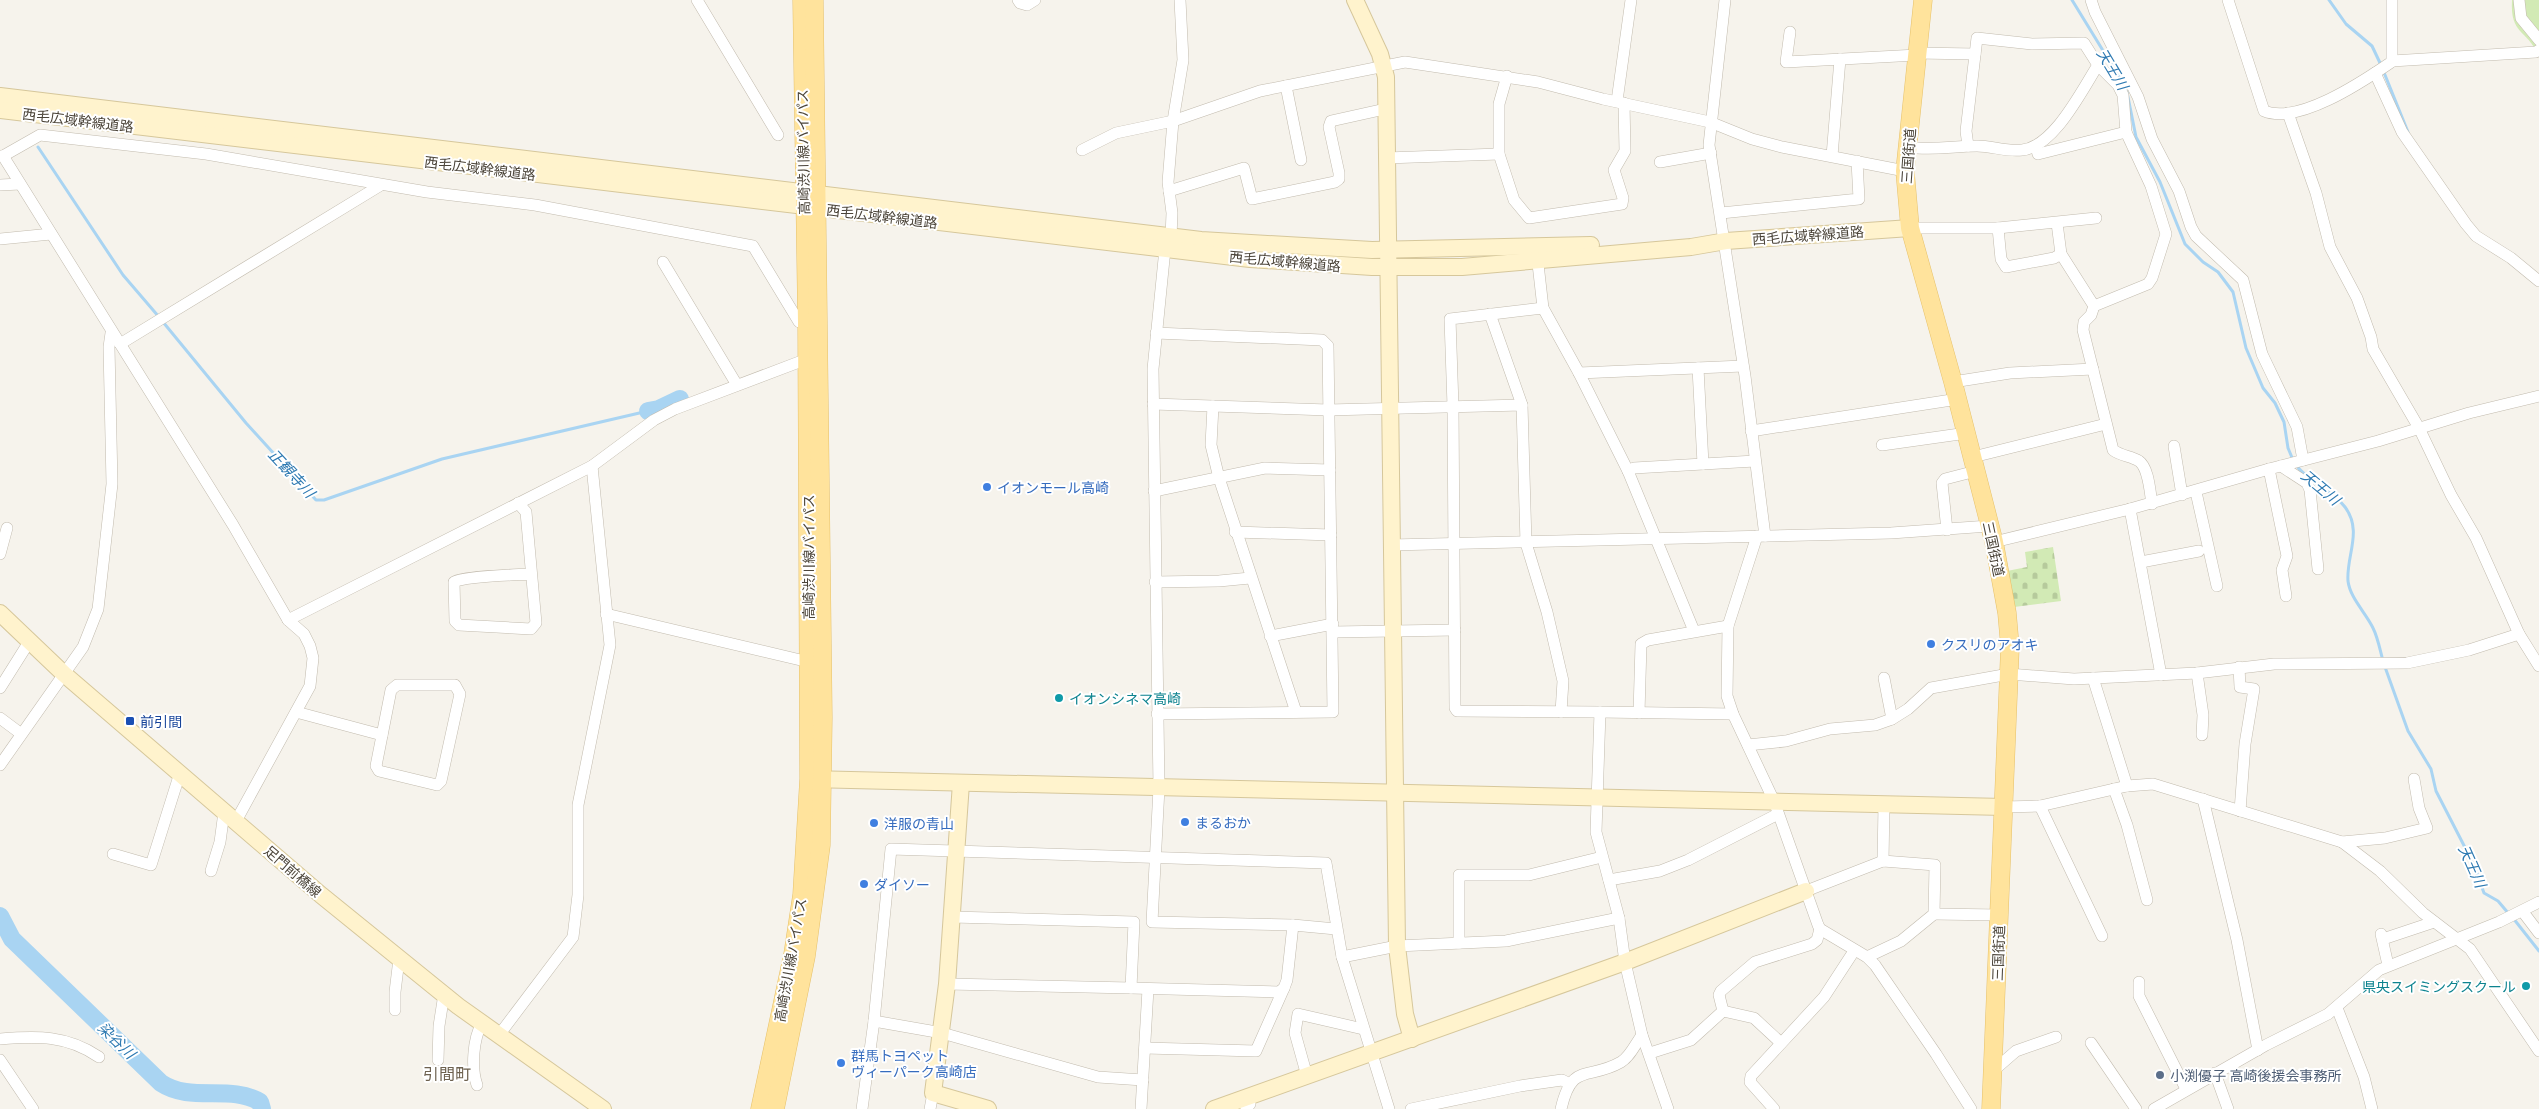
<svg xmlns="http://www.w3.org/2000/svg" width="2539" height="1109" viewBox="0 0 2539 1109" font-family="Lato,'Noto Sans JP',sans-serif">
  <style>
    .cemetery { fill: url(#cemetery-stones) }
    .park { fill: #d2eab5 }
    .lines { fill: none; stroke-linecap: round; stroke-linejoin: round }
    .stream { stroke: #a9d4f2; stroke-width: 3 }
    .river { stroke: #a9d4f2; stroke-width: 18 }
    .street-casing { stroke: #c2bbae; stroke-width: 12 }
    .secondary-casing { stroke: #d6c79b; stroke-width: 18 }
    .primary-casing { stroke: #e6c16a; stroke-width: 19 }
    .street { stroke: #fff; stroke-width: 11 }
    .secondary { stroke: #fff3cd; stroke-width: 16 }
    .primary { stroke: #ffe39c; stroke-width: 18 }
    .shop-dot { fill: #3f7fe0; stroke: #fff; stroke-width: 2 }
    .culture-dot { fill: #0f9aa8; stroke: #fff; stroke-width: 2 }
    .transit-dot { fill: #1a4fb4; stroke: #fff; stroke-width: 2 }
    .service-dot { fill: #5c6f8a; stroke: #fff; stroke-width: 2 }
    .labels { text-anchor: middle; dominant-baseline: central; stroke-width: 4; stroke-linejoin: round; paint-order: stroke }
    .street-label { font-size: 14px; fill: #4b4439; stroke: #fff }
    .shop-label { font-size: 14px; fill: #366cbe; stroke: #fff; text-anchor: start }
    .culture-label { font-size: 14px; fill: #0d838f; stroke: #fff; text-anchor: start }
    .transit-label { font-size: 14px; fill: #164399; stroke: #fff; text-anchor: start }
    .service-label { font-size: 14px; fill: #4e5e75; stroke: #fff; text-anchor: start }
    .water-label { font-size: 15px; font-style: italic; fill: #2e7ab2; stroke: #fff }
    .quarter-label { font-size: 16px; fill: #6e6250; stroke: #fff }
  </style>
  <defs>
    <pattern id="cemetery-stones" width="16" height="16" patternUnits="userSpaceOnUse" patternTransform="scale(1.25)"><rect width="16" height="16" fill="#d2eab5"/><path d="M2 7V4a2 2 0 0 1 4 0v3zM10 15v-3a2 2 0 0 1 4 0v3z" fill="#b6ca9c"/></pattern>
  </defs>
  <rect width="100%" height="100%" fill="#f6f3ec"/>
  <!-- cemetery -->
  <path class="cemetery" d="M2053,547L2061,601L2014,607L2007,571L2027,567L2025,552Z"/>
  <!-- park -->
  <path class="park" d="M2512,0H2539V56C2526,28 2510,35 2512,0Z"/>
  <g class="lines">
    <!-- stream -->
    <g class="stream">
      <path d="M2072,0L2121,80"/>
      <path d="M2329,0L2346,24L2372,46L2381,65"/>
      <path d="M2383,70L2408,132"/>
      <path d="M2127,92L2136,137L2160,182L2185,244L2203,262L2218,272L2233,292L2246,348L2263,388L2275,403L2284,422L2288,448L2293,460"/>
      <path d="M38,147L123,275L159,317"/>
      <path d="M163,322L246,423L316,500H324L442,459L648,411"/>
      <path d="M2296,465C2309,483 2332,490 2345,507C2363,531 2346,556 2348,581C2350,598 2366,613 2373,628C2378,638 2380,650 2383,661"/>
      <path d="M2385,667L2408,731L2431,769L2436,791L2474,865L2484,893L2498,901L2509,914"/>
      <path d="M2513,918L2539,951"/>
    </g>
    <!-- river -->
    <g class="river">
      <path d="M648,411L659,409L680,399"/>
      <path d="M0,916L12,939L161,1083C191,1103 230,1084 260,1102L262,1109"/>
    </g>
    <!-- street casing -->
    <g class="street-casing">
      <g id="street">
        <path d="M697,0L778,135"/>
        <path d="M1018,0L1020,3L1027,5L1035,0"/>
        <path d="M1725,0L1709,145L1745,376L1765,536"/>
        <path d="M2091,0L2095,12L2138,97L2152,139L2179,191L2191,227L2196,236L2243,280L2262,354L2297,427L2303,460"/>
        <path d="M2228,0L2264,111C2298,125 2362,82 2390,63L2392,61V0"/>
        <path d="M2519,0L2521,18L2539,40"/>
        <path d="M1790,32L1786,62L1917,55"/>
        <path d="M1917,53L1975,54"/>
        <path d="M2392,61L2536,52L2539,50"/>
        <path d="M2375,73L2402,132L2466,224L2476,236L2511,258L2539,281"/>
        <path d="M1507,76L1499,104V154L1514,200L1529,218L1622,204L1623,198L1614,170L1625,151L1624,103"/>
        <path d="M1286,86L1301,160"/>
        <path d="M1617,101L1631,0"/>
        <path d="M2288,113L2316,193L2330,247L2357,298L2371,337L2373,349L2419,428L2451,495L2476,538L2519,634L2539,666"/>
        <path d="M1968,146L1966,131L1977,38L2032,44L2084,43L2098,65L2118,85L2123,95L2126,132L2151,186L2166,234L2152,278L2148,284L2094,306L2091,315L2084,322L2083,330L2113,450C2121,456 2131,456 2139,461C2149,468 2150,493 2152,504"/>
        <path d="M1908,147C1932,151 1953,146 1977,146C1992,146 2007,152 2022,150C2054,147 2082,90 2098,65"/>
        <path d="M2036,147L2038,154L2126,132"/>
        <path d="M1082,150L1116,133L1173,121L1260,91L1405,62L1538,82L1603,99L1710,122L1752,139L1782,147L1905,171"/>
        <path d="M0,156H3L233,525L288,620L304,634L310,646L313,658L310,686L236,821"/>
        <path d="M3,156L40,135L206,154L427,192L535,205L753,246L799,322H807"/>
        <path d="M1832,156L1840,59"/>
        <path d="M1386,158L1499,154"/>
        <path d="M1660,162L1711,153"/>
        <path d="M0,185L20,184"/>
        <path d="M1169,191L1244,168L1252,199L1335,182L1339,179V173L1329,127L1331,121L1385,109"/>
        <path d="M1721,213L1859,199L1857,161"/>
        <path d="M2057,223L2061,254L2094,306"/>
        <path d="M1910,228H1998L2096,218"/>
        <path d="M1998,228L2001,259L2006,267L2054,258L2061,254"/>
        <path d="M1171,237L1172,213L1168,182L1173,121L1183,60L1180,0"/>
        <path d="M0,239L51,234"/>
        <path d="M1165,249L1153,369L1159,788L1152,922L1293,925L1336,929"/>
        <path d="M1537,255L1543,308L1579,373L1628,471L1694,631"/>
        <path d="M663,262L737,385"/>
        <path d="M1543,308L1450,319L1453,406L1455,708L1457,711L1600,712L1596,832L1619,918L1625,962L1642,1035L1668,1109"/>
        <path d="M1490,314L1522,405"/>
        <path d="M1156,333L1322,340L1328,346L1333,712L1157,714"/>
        <path d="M120,344L381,185"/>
        <path d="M1698,368L1703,464"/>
        <path d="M1579,373L1743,366"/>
        <path d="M1953,382L2010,373L2093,369"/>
        <path d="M1153,404L1328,410L1522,405L1526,543L1547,612L1563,681L1561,712"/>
        <path d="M1213,406L1211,445L1219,478L1296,712"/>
        <path d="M1751,431L1958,399"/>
        <path d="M1882,445L1967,433"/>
        <path d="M2174,446L2182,495"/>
        <path d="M1973,457L2106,424"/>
        <path d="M2281,466L2307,483L2310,490L2318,569"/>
        <path d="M2269,469L2287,556L2282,570L2286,596"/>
        <path d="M1628,471L1634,468L1755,461"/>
        <path d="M1154,491L1265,468L1330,470"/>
        <path d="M2196,492L2217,586"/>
        <path d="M518,503L526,512L536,623L531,629L459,625L455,621L454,582C465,576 515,575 531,574"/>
        <path d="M2130,509L2161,675"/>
        <path d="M1947,530L1942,483L1945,479L1976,471"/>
        <path d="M1235,532L1331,535"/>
        <path d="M1757,536L1728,626L1727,696L1733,714L1774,801L1818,925L1820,929L1867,957L1875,965L1936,1054L1971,1109"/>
        <path d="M1994,542L2130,509L2269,469L2378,441L2469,413L2539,396"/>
        <path d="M1391,545L1891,533L1989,526"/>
        <path d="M0,554L7,528"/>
        <path d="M2141,562L2199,551"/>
        <path d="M1155,582L1219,581L1250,578"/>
        <path d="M606,614L809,662"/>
        <path d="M288,620L592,466L654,420L675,409L807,359"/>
        <path d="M1333,632L1455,630"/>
        <path d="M1270,636L1333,624"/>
        <path d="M2239,667L2240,687L2254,689L2245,744L2240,811"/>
        <path d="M2197,673L2203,715L2202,735"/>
        <path d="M1884,678L1892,719"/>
        <path d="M2093,678L2127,786"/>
        <path d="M397,685H455L460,694L441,781L437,785L379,771L376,766L391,690Z"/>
        <path d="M0,688L29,642"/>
        <path d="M296,712L382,735"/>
        <path d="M1600,712L1733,714"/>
        <path d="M1639,713L1641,644L1648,640L1728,626"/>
        <path d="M0,718L20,733"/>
        <path d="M1748,745L1786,741L1830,729L1875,725L1892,719L1908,709L1931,688L2009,674L2074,679L2197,673L2274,664L2407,663L2469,650L2519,634"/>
        <path d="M0,765L83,647L98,609L112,484L109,347L111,333"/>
        <path d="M2114,789L2127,825L2147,900"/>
        <path d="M2203,799L2237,940L2258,1050"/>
        <path d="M2040,806L2102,936"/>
        <path d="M2004,807L2040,806L2127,786L2153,784L2342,842L2380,871L2423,913L2470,949L2539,1051"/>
        <path d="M2342,842L2385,838L2427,828L2419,808L2414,779"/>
        <path d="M113,854L151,865L180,773"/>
        <path d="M1883,861L1884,805"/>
        <path d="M211,871L220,842L224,812"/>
        <path d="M1609,880L1660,871L1688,860L1778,814"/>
        <path d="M1806,891L1883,861L1935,865L1934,914L1901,941L1867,957"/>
        <path d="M2523,912L2539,933"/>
        <path d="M1934,914L1999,915"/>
        <path d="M2381,934L2388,965"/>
        <path d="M2383,939L2434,922"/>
        <path d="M1459,943V875H1529L1602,857"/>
        <path d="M1342,957L1397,946L1506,941L1619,918"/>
        <path d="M2139,982V996L2186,1089"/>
        <path d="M947,984L1131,988L1134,922L952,917"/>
        <path d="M1131,988L1279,992L1284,988L1287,980L1293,925"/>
        <path d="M2337,1008L2364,1077L2372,1109"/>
        <path d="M395,1010V992L399,959"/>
        <path d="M1723,1011L1754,1018L1781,1043"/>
        <path d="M874,1021L942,1033L1098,1077L1143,1080"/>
        <path d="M499,1035L573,937L578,895V805L610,645L592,466"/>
        <path d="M0,1039C37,1036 67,1035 99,1057"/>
        <path d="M2091,1043L2136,1109"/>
        <path d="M1145,1048L1256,1051L1284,988"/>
        <path d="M1650,1053L1691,1040L1723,1011L1719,995L1721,991L1755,962L1812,944L1817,940L1820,929"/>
        <path d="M0,1060L33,1109"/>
        <path d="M438,1060L439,1026L444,994"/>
        <path d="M1993,1071L2016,1051L2056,1037"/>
        <path d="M2215,1073L2228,1109"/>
        <path d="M1307,1076L1295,1033L1298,1014L1363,1029"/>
        <path d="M477,1085C471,1068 473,1039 482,1023"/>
        <path d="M862,1109L874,1021L891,849L1326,863L1342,957L1389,1109"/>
        <path d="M930,1109L933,1093"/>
        <path d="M1141,1109L1148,989"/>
        <path d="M1246,1109L1250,1104L1248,1097"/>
        <path d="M1411,1109L1520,1086L1562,1080L1570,1084"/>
        <path d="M1561,1109C1572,1061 1588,1081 1621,1062C1630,1057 1636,1043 1642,1035"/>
        <path d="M1774,1109L1750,1082L1751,1076L1824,997L1854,951"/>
        <path d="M2154,1109L2266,1045L2328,1014L2379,970L2499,922L2539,902"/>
      </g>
    </g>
    <!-- secondary casing -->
    <g class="secondary-casing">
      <g id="secondary">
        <path d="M1355,0L1380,54L1386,77L1397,946L1405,1014L1412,1039"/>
        <path d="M0,96L1201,240L1372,250L1591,245"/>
        <path d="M0,110L1250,259L1372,267H1462L1691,247L1726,241L1910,228"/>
        <path d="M0,613L64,674L321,895L458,1006L603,1109"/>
        <path d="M809,779L2004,807"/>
        <path d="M961,783L947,984L933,1093L988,1109"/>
        <path d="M1214,1109L1625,962L1806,891"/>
      </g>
    </g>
    <!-- primary casing -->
    <g class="primary-casing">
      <g id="primary">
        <path d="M1923,0L1905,171L1910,228L1953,382L1994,542L2007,613L2010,647L1991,1109"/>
        <path d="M760,1109L793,954L802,895L809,779L807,322L802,0"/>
        <path d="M775,1109L806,956L821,845L823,717L814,0"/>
      </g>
    </g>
    <!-- street -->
    <use href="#street" class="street"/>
    <!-- secondary -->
    <use href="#secondary" class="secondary"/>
    <!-- primary -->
    <use href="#primary" class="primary"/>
  </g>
  <!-- markers -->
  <g class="shop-dot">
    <circle cx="987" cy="487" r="5"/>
    <circle cx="1931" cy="644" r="5"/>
    <circle cx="1185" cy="822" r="5"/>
    <circle cx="874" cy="823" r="5"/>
    <circle cx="864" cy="884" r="5"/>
    <circle cx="841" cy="1063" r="5"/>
  </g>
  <g class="culture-dot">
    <circle cx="1059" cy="698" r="5"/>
    <circle cx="2526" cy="986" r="5"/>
  </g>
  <rect class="transit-dot" x="125" y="716" width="10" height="10" rx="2.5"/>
  <circle class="service-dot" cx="2160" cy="1075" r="5"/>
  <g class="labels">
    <!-- street labels -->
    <g class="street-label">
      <text transform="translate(78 120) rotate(7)">西毛広域幹線道路</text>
      <text transform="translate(803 152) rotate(-91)">高崎渋川線バイパス</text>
      <text transform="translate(1908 156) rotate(-86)">三国街道</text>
      <text transform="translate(480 168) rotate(7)">西毛広域幹線道路</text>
      <text transform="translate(882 216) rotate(7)">西毛広域幹線道路</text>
      <text transform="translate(1808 235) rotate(-4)">西毛広域幹線道路</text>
      <text transform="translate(1285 261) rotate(5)">西毛広域幹線道路</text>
      <text transform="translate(1994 549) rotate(78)">三国街道</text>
      <text transform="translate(808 557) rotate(-90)">高崎渋川線バイパス</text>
      <text transform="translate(293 871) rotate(41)">足門前橋線</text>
      <text transform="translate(1998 953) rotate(-88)">三国街道</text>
      <text transform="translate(790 960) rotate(-80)">高崎渋川線バイパス</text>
    </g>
    <!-- shop labels -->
    <g class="shop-label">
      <text x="997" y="487">イオンモール高崎</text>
      <text x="1941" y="644">クスリのアオキ</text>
      <text x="1195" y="822">まるおか</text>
      <text x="884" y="823">洋服の青山</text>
      <text x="874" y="884">ダイソー</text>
      <text x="851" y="1055">群馬トヨペット<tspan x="851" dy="16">ヴィーパーク高崎店</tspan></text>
    </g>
    <!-- culture labels -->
    <g class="culture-label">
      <text x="1069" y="698">イオンシネマ高崎</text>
      <text x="2516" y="986" text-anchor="end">県央スイミングスクール</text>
    </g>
    <!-- transit labels -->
    <g class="transit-label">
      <text x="140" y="721">前引間</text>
    </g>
    <!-- service labels -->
    <g class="service-label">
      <text x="2170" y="1075">小渕優子 高崎後援会事務所</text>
    </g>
    <!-- water labels -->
    <g class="water-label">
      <text transform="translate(2113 69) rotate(59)">天王川</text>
      <text transform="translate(292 473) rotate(47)">正観寺川</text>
      <text transform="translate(2321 487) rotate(40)">天王川</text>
      <text transform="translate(2473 866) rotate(66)">天王川</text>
      <text transform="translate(117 1040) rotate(44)">染谷川</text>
    </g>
    <!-- quarter labels -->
    <g class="quarter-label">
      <text x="447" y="1073">引間町</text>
    </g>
  </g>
</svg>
